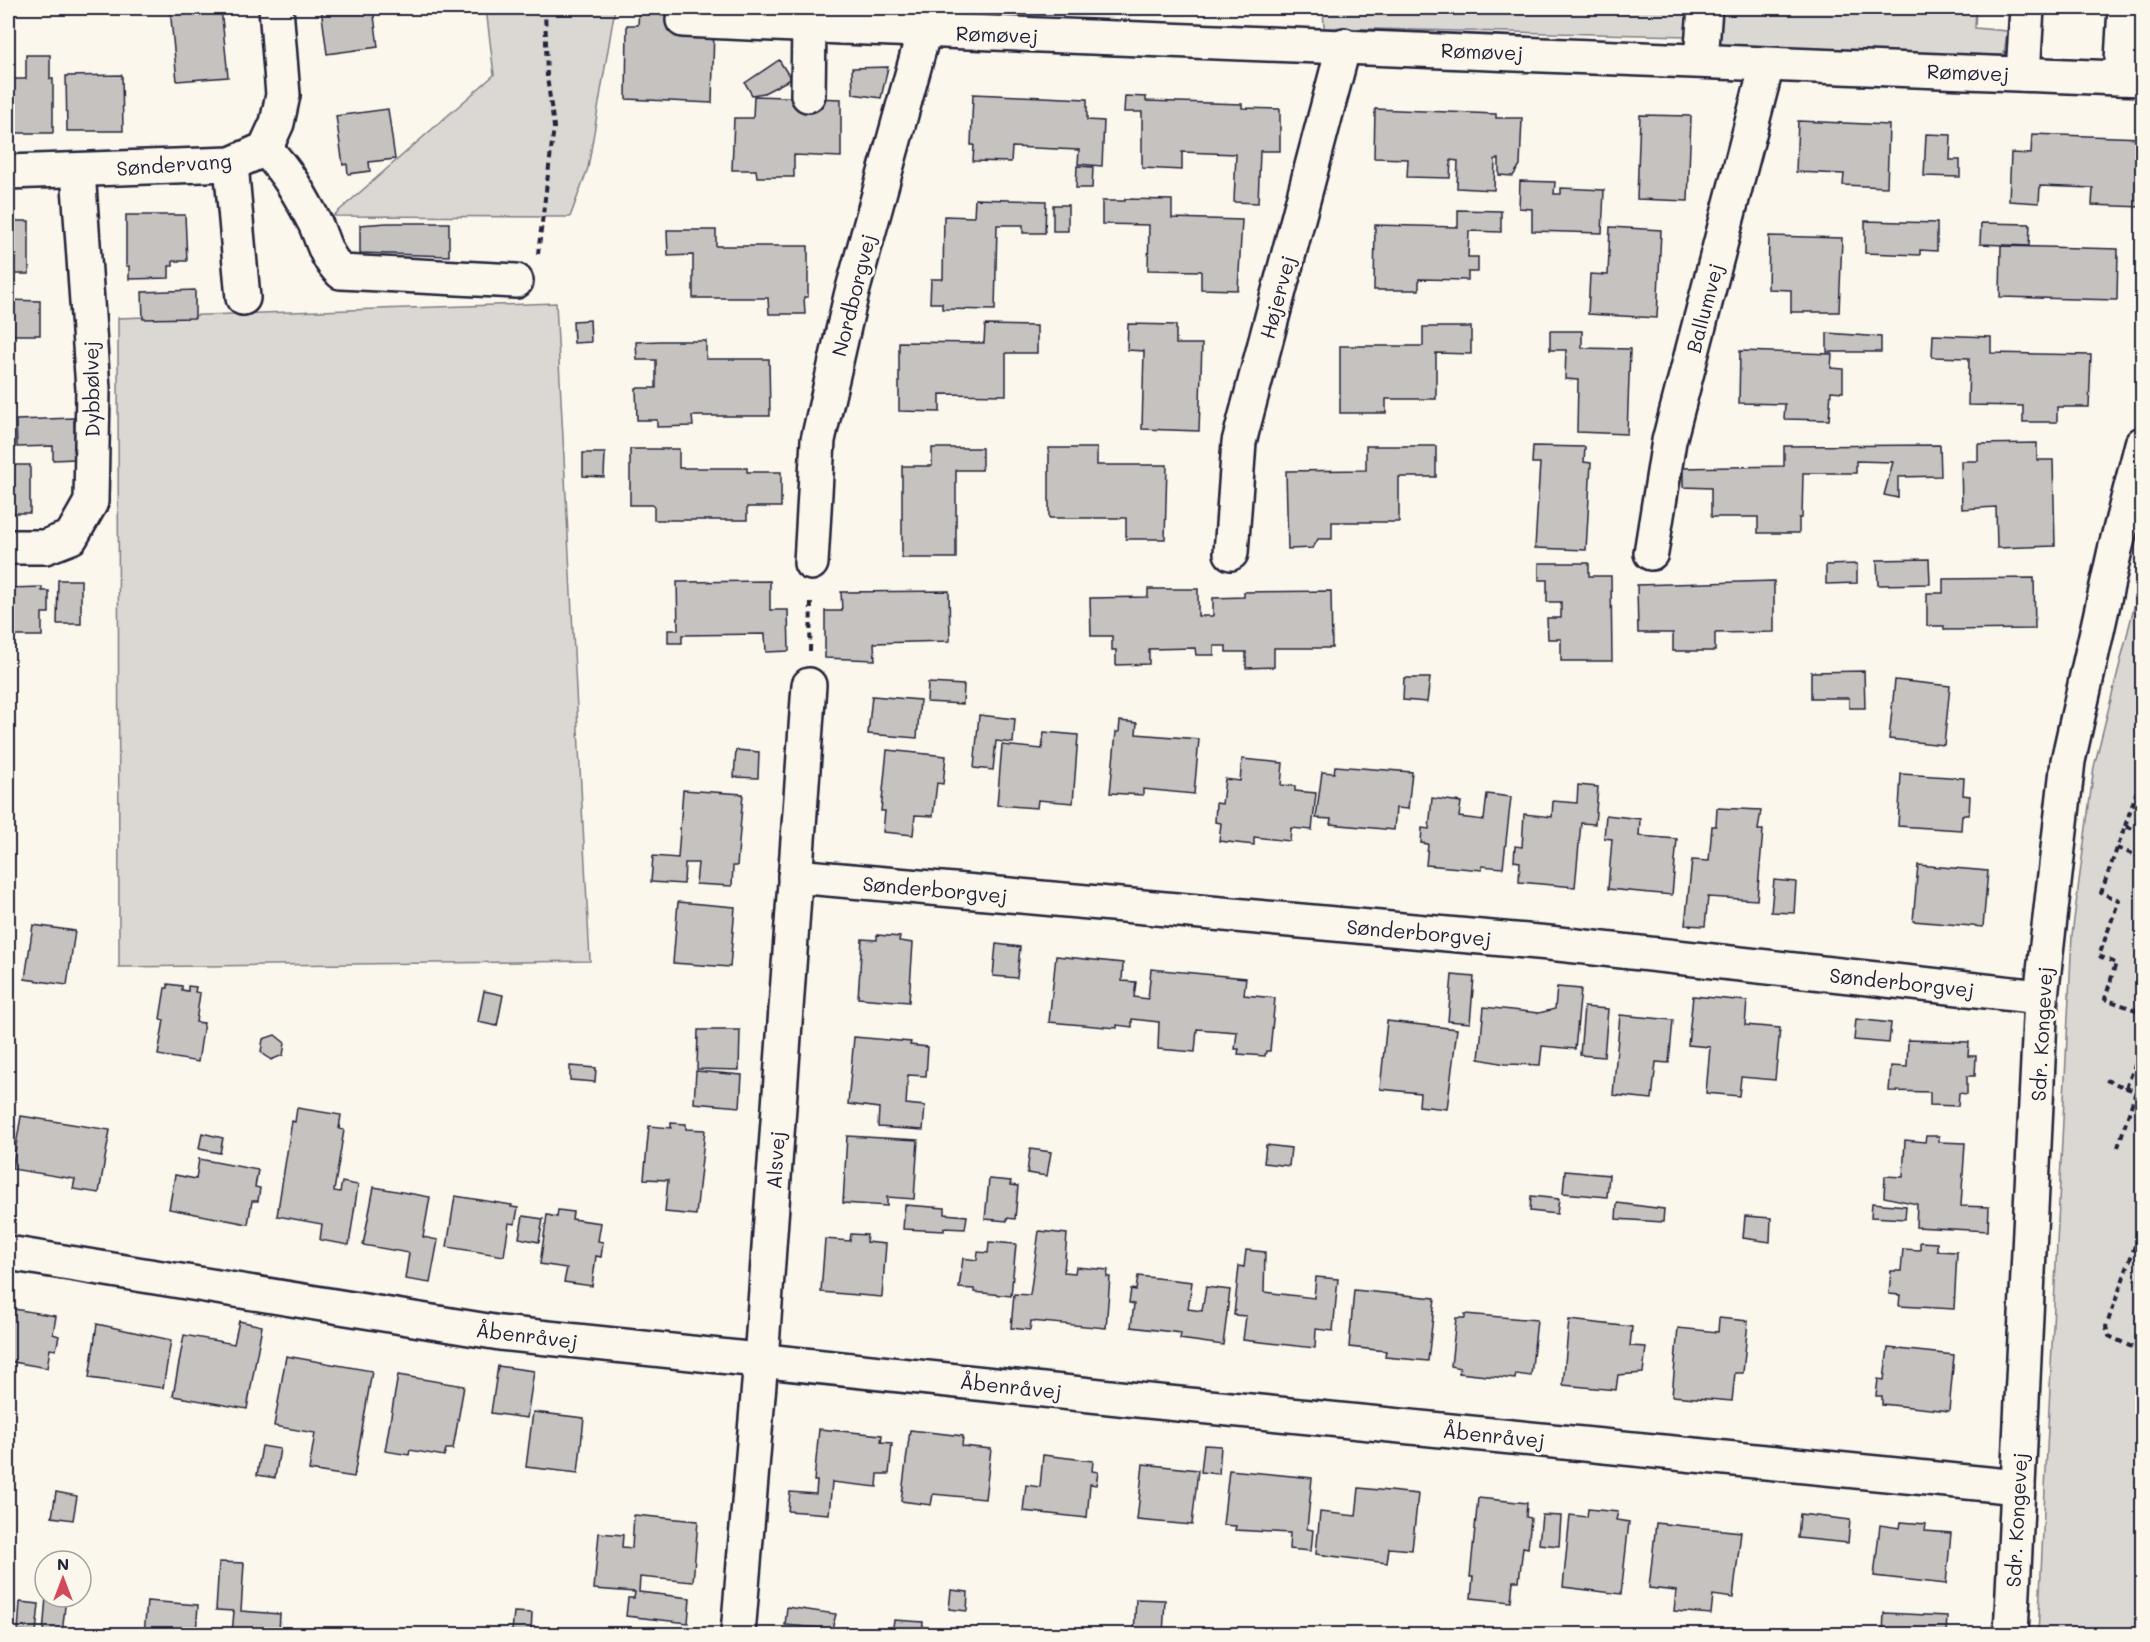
<svg xmlns="http://www.w3.org/2000/svg" width="2150" height="1642" viewBox="0 0 2150 1642" font-family="Mali,sans-serif">
  <style>
    .green { fill: #dbd8d3; stroke: #7e7d87; stroke-width: 1.5 }
    .building { fill: #c6c2c0; stroke: #22223b; stroke-width: 1.5 }
    .lines { fill: none; stroke-linecap: round; stroke-linejoin: round }
    .minor-casing { stroke: #22223b; stroke-width: 38 }
    .path { stroke: #22223b; stroke-width: 4; stroke-dasharray: 6 4.5; stroke-linecap: butt }
    .minor { stroke: #fbf7ec; stroke-width: 33 }
    .labels { text-anchor: middle; dominant-baseline: central; stroke-width: 6; stroke-linejoin: round; paint-order: stroke }
    .street-label { font-size: 20px; fill: #22223b; stroke: #fbf7ec }
  </style>
  <rect width="100%" height="100%" fill="#fbf7ec"/>
  <filter id="ink" filterUnits="userSpaceOnUse"><feTurbulence type="fractalNoise" baseFrequency=".0167" numOctaves="2"/><feDisplacementMap in="SourceGraphic" scale="12" xChannelSelector="R" yChannelSelector="G"/><feConvolveMatrix kernelMatrix="1 2 1 2 8 2 1 2 1" color-interpolation-filters="sRGB"/></filter>
  <g filter="url(#ink)">
    <!-- green -->
    <g class="green">
      <path d="M486,8H615L588,168L570,217L333,216L494,75Z"/>
      <path d="M1323,8H1691L1690,36L1324,28Z"/>
      <path d="M1718,8H1976L1975,28L2007,31L2004,55H1917L1718,47Z"/>
      <path d="M556,303L590,961L119,967L118,318Z"/>
      <path d="M2142,575V1634H2038L2072,935L2094,767Z"/>
    </g>
    <!-- building -->
    <g class="building">
      <path d="M170,8H221L228,77L177,81Z"/>
      <path d="M321,8H373L378,47L327,54Z"/>
      <path d="M639,8H676L714,28L712,103L626,99L627,25H638Z"/>
      <path d="M26,55H50V79H53V133H8V79H26Z"/>
      <path d="M779,60L791,79L764,93L752,95L745,83Z"/>
      <path d="M888,67L881,98L853,94L852,68Z"/>
      <path d="M122,75L123,131H67L66,76Z"/>
      <path d="M973,94L1087,99V120L1104,121L1102,166L1078,164L1079,150L1012,147L1011,162L973,161L974,145H971Z"/>
      <path d="M754,96L841,99V157L794,155V177H757L756,170H732L734,118H753Z"/>
      <path d="M1125,96L1146,97V101L1242,104V108L1280,109V151H1260L1258,203L1234,202L1236,154L1182,152V170L1142,168V112H1124Z"/>
      <path d="M388,109L395,159L369,162L370,171L348,174L347,164L343,165L336,116Z"/>
      <path d="M1375,109L1496,114V118H1522L1520,165L1513,176L1499,175V159H1495L1494,190L1457,188L1458,161L1451,160L1450,178L1407,177L1408,159L1374,158Z"/>
      <path d="M1640,115L1691,116L1688,201L1637,199Z"/>
      <path d="M1798,121L1889,125L1887,187L1843,185L1844,174L1796,172Z"/>
      <path d="M1926,134L1951,135L1950,160H1960V177L1924,176Z"/>
      <path d="M2032,134L2142,138V207L2092,205L2093,188L2040,186L2039,203L2009,201L2011,153L2031,154Z"/>
      <path d="M1077,166L1093,167L1092,188H1076Z"/>
      <path d="M1520,181L1555,182L1554,194H1561V188L1604,190L1602,233L1532,231V209L1519,208Z"/>
      <path d="M975,199L1046,201L1045,233H1023V225H997L995,310L942,309V303H930L931,279H943L944,216L974,217Z"/>
      <path d="M1125,199L1172,200V218L1242,220L1238,290L1201,289V271L1148,270L1149,225L1102,224V201H1125Z"/>
      <rect x="1053" y="205" width="15" height="26"/>
      <path d="M1458,210L1501,211V232L1469,231L1468,257H1478V272H1468V280L1419,279V290H1374L1375,225L1458,227Z"/>
      <path d="M126,215H185L187,261H173V266H169V278L129,279V266H126Z"/>
      <rect x="8" y="221" width="21" height="53"/>
      <path d="M1865,221L1937,223V251L1920,250V255L1865,253Z"/>
      <path d="M387,223H449V256L360,253V225Z"/>
      <path d="M1981,223L2030,224L2029,246L1980,244Z"/>
      <path d="M1610,227L1661,230L1657,318L1588,314L1590,274L1608,275Z"/>
      <path d="M667,230H716V246H808V297H804L805,314H769L768,298H693V255L668,256Z"/>
      <path d="M1769,236L1842,238L1839,312H1791V290L1768,289Z"/>
      <path d="M2001,246L2118,249L2117,300L2000,297Z"/>
      <path d="M195,290V318L143,319L142,292Z"/>
      <path d="M8,300L40,301V335H8Z"/>
      <path d="M590,320L591,342L574,343L573,321Z"/>
      <path d="M1128,324L1176,325V344H1202L1199,431L1142,429L1144,351L1127,350Z"/>
      <path d="M985,325L1037,326V353H1006V395L940,394V412L899,411V342L984,343Z"/>
      <path d="M1423,327H1471V354L1436,353V399H1386V413H1340V346H1423Z"/>
      <path d="M1550,331H1582V348L1630,349L1627,434L1577,432L1578,380L1565,379L1566,350H1550Z"/>
      <path d="M1827,333L1881,337V352H1827Z"/>
      <path d="M1933,335L1991,337V353L2091,355L2089,407H2057V422H2023V406L1968,405L1969,358L1932,357Z"/>
      <path d="M661,341H706V359H769L770,416H692L693,426L657,427V420H637L636,388H656V360H637L636,342Z"/>
      <path d="M1740,351L1832,354L1831,368L1843,369V392L1831,391L1829,420L1784,419L1785,404L1739,403Z"/>
      <path d="M74,418L75,459L53,460V446L17,447L16,420Z"/>
      <path d="M2037,443V460H2053L2055,546L1997,548L1996,507L1962,509L1961,461H1978V444Z"/>
      <path d="M1940,445L1941,476L1898,477V498L1884,495L1893,462L1856,461V473H1803L1802,518H1799V533H1758V517H1711V488L1683,487V468L1784,466V446Z"/>
      <path d="M1366,446H1436V477H1399V522H1332V539H1318L1313,548L1288,549L1286,471L1366,470Z"/>
      <path d="M1533,446L1585,447L1584,462L1591,463L1586,550L1535,548L1540,463H1532Z"/>
      <path d="M932,448H982V470H956V558H902V466H932Z"/>
      <path d="M1049,448H1097V465H1167L1165,539H1126V518H1049Z"/>
      <path d="M630,449H679V468H747V472H781V507H747V520H654V505H630Z"/>
      <path d="M583,453H605L604,477L583,476Z"/>
      <rect x="8" y="465" width="22" height="48"/>
      <path d="M1929,559L1930,584L1878,585L1877,560Z"/>
      <path d="M1539,563H1589V576H1611L1612,661H1561V639H1548L1547,618H1561V602H1547V580H1539Z"/>
      <path d="M1857,564V583L1826,584V565Z"/>
      <path d="M2034,578L2035,629L1944,630V626H1927V593H1943V579Z"/>
      <path d="M58,580H81V624H57Z"/>
      <path d="M770,581V610H788L789,651L766,652L765,634L682,635V643H668V630H678L677,582Z"/>
      <path d="M1774,581V632L1715,633V651H1673V633H1638L1637,585Z"/>
      <path d="M42,587V591H49V613H42V636H8V588Z"/>
      <path d="M1148,589H1198V616H1213V598L1244,597V592L1331,591L1332,648H1274V667L1246,668V652H1226V646H1214V655H1196L1195,648L1149,649V664L1116,665V650H1112V636H1091L1090,598L1148,597Z"/>
      <path d="M949,591L950,641L874,643L875,660L825,658V611H842L841,592Z"/>
      <path d="M1864,671L1865,708H1849V698H1811V672Z"/>
      <path d="M1404,678H1430L1427,702L1403,700Z"/>
      <path d="M1895,680L1950,686L1944,745L1889,739Z"/>
      <path d="M928,683L964,685L963,704L927,702Z"/>
      <path d="M872,696L920,700L917,738L868,734Z"/>
      <path d="M979,715L1015,719L1013,743L996,741L993,770L974,768Z"/>
      <path d="M1120,721L1137,723L1136,734L1199,739L1194,794L1143,789V795L1110,793L1116,732H1119Z"/>
      <path d="M1044,732L1078,735L1073,803L1038,800L1037,808L997,805L1002,745L1042,749Z"/>
      <path d="M736,750L759,752L758,778L734,777Z"/>
      <path d="M887,750L946,756L943,784L937,783L933,816L915,815L913,835L883,832L885,811H881Z"/>
      <path d="M1242,759L1283,763L1281,785L1295,786V791L1316,793L1312,830L1291,828L1290,841L1254,837V845L1219,841L1221,823L1215,822L1216,803L1222,804L1225,779L1240,781Z"/>
      <path d="M1335,766L1412,772L1408,809L1396,808L1394,830L1330,824L1331,819L1316,818L1322,772L1334,773Z"/>
      <path d="M1901,774L1964,778L1963,795L1970,796L1969,815H1962L1961,830L1898,826Z"/>
      <path d="M1578,785L1598,787L1595,824L1581,823L1575,887L1519,882L1520,862L1514,861L1515,846L1522,847L1524,814L1552,817L1553,801L1577,803Z"/>
      <path d="M683,790L743,794L737,866H733L732,886L696,884L698,863H685L684,884L651,882L653,856L678,858Z"/>
      <path d="M1487,794L1511,797L1503,868L1482,866V870L1426,865L1428,844L1421,843L1422,828L1429,829L1432,798L1461,802L1459,817L1484,820Z"/>
      <path d="M1717,808L1761,810L1758,830H1763L1757,900L1708,897L1705,926L1685,925L1692,860L1709,861L1712,826H1716Z"/>
      <path d="M1606,815L1640,819L1639,836L1677,839L1672,895L1608,889L1612,839L1604,838Z"/>
      <path d="M1918,865L1988,871L1983,927L1913,921Z"/>
      <path d="M1774,880L1796,882L1794,913L1771,912Z"/>
      <path d="M678,902L735,907L730,967L673,963Z"/>
      <path d="M33,925L75,931L67,985L25,979Z"/>
      <path d="M877,935L900,937L899,941L913,943L909,1002L858,998L862,939L877,940Z"/>
      <path d="M996,944L1020,947L1017,978L993,976Z"/>
      <path d="M1056,956L1123,963L1122,981L1136,982L1134,997L1148,999L1151,969L1246,978L1244,995L1275,998L1270,1051H1266L1265,1056L1238,1054L1239,1049H1235L1237,1032L1197,1029L1195,1052L1158,1049L1159,1022L1132,1019V1027L1117,1025V1028L1049,1022Z"/>
      <path d="M1452,975L1474,977L1470,1023L1448,1021Z"/>
      <path d="M168,984L182,986V990L188,991V986L196,987L195,992L200,993L196,1022L204,1023L198,1062L158,1055L164,1020L160,1019L165,988H168Z"/>
      <path d="M1557,987L1581,989L1575,1049L1542,1046L1540,1065L1505,1064L1479,1059L1484,1007L1539,1013L1555,1009Z"/>
      <path d="M484,991L503,995L497,1026L478,1022Z"/>
      <path d="M1693,996L1747,1001L1745,1025L1780,1028L1775,1080L1741,1077L1739,1096L1706,1093L1710,1047L1688,1045Z"/>
      <path d="M1584,1007L1608,1009L1604,1057L1580,1055Z"/>
      <path d="M1620,1015L1673,1020L1669,1063L1656,1062L1652,1099L1613,1095Z"/>
      <path d="M1856,1019L1891,1023L1889,1043L1854,1040Z"/>
      <path d="M1387,1021L1457,1029L1447,1109L1419,1106L1420,1093L1380,1089Z"/>
      <path d="M698,1030H740L739,1070L697,1069Z"/>
      <path d="M275,1035L285,1043L283,1055L271,1060L261,1052L263,1039Z"/>
      <path d="M854,1037L911,1042L910,1045L928,1047L926,1076L908,1075L906,1104L925,1106L923,1130L878,1127L879,1108L848,1104Z"/>
      <path d="M1908,1040L1969,1042L1968,1056H1976L1975,1076H1967V1094L1959,1093L1958,1106L1930,1105V1092L1889,1091L1891,1066L1907,1067Z"/>
      <path d="M570,1066L596,1068L595,1082L570,1080Z"/>
      <path d="M696,1071L742,1075L740,1107L694,1103Z"/>
      <path d="M297,1108L341,1115L339,1129L344,1130L334,1191L340,1192L342,1182L358,1185L349,1245L320,1240L322,1224L277,1216L292,1121L295,1122Z"/>
      <path d="M21,1116L110,1130L99,1193L73,1189L75,1179L12,1169Z"/>
      <path d="M671,1123L686,1124V1129L705,1130L696,1215L665,1212L668,1180L644,1179L649,1126L671,1128Z"/>
      <path d="M202,1133L223,1138L220,1153L199,1149Z"/>
      <path d="M847,1136L918,1140L914,1199L887,1197V1206L843,1203Z"/>
      <path d="M1926,1136H1939V1142L1965,1143L1961,1206L1989,1207L1988,1231L1916,1227L1917,1204L1884,1197L1885,1176L1903,1177L1905,1140L1925,1142Z"/>
      <path d="M1266,1145L1291,1148L1289,1166L1264,1163Z"/>
      <path d="M1030,1149L1051,1152L1047,1176L1027,1173Z"/>
      <path d="M199,1159L258,1170L255,1187L260,1188L258,1201H252L248,1224L169,1209L175,1175L196,1179Z"/>
      <path d="M1565,1171L1609,1175L1607,1197L1563,1193Z"/>
      <path d="M989,1179L1011,1181L1010,1185L1018,1186L1015,1219L1007,1218V1221L985,1219Z"/>
      <path d="M374,1187L430,1197L423,1237L438,1240L430,1283L405,1279L409,1253L363,1245Z"/>
      <path d="M455,1196L512,1205L511,1207L518,1208L515,1224L509,1223L504,1256L447,1247Z"/>
      <path d="M1531,1196L1559,1199L1557,1214L1530,1211Z"/>
      <path d="M1617,1203L1664,1209L1663,1222L1616,1219Z"/>
      <path d="M1872,1203L1906,1206L1905,1219L1871,1217Z"/>
      <path d="M905,1205L945,1208V1214L967,1216L965,1229L944,1228V1231L903,1229Z"/>
      <path d="M558,1210L573,1212L572,1219L601,1223L598,1241L603,1242L601,1257L596,1256L592,1286L564,1282L567,1268L540,1264L547,1215L557,1217Z"/>
      <path d="M523,1216L543,1219L539,1242L519,1238Z"/>
      <path d="M1745,1216L1771,1218L1770,1242L1743,1238Z"/>
      <path d="M1039,1231L1067,1234L1064,1272L1075,1273L1076,1267L1108,1270L1107,1277H1110L1106,1328L1031,1321L1030,1330L1011,1328L1014,1294L1030,1295Z"/>
      <path d="M851,1234L867,1235L866,1242L886,1244L882,1297L821,1292L825,1239L850,1241Z"/>
      <path d="M989,1242L1016,1244L1011,1296L974,1292V1289L959,1288L963,1258L977,1260L978,1252L988,1253Z"/>
      <path d="M1920,1242L1937,1243V1251L1957,1252L1954,1309L1899,1306L1900,1295L1889,1294L1891,1271H1901L1903,1249L1920,1250Z"/>
      <path d="M1246,1250L1265,1252L1264,1292L1314,1298L1316,1277L1338,1279L1333,1331L1316,1329L1315,1348L1243,1340L1246,1316L1234,1315L1239,1266L1244,1267Z"/>
      <path d="M1138,1276L1192,1282L1188,1309L1202,1311L1206,1287L1230,1290L1223,1345L1180,1339L1181,1333L1131,1327L1134,1304L1129,1303L1131,1289L1136,1290Z"/>
      <path d="M1354,1290L1435,1298L1428,1361L1385,1357L1386,1351L1349,1347Z"/>
      <path d="M8,1308L56,1316L53,1334L59,1336L56,1350L50,1349L47,1368L8,1361Z"/>
      <path d="M1465,1314L1537,1320L1531,1376L1516,1374L1515,1379L1459,1373L1460,1368L1451,1366L1456,1318H1465Z"/>
      <path d="M1719,1318L1748,1321L1743,1373H1735L1732,1401L1672,1396L1678,1328L1718,1332Z"/>
      <path d="M1569,1320L1632,1327L1630,1346L1646,1347L1643,1373L1618,1375L1616,1390L1563,1385Z"/>
      <path d="M239,1321L262,1326L247,1409L173,1396L184,1335L234,1344Z"/>
      <path d="M97,1324L171,1340L163,1388L89,1378Z"/>
      <path d="M1888,1348L1954,1355L1949,1411L1882,1404V1396H1876L1878,1379L1884,1380Z"/>
      <path d="M286,1356L372,1371L354,1477L309,1470L315,1433L274,1426Z"/>
      <path d="M498,1366L534,1371L527,1418L491,1413Z"/>
      <path d="M398,1375L464,1386L453,1449H446L444,1456L410,1450L409,1455L385,1451Z"/>
      <path d="M533,1412L584,1418L578,1473L526,1467Z"/>
      <path d="M819,1429L882,1435L881,1442L892,1443L889,1474H878L877,1487L832,1482L829,1514L788,1511L790,1492L816,1494L817,1481H814Z"/>
      <path d="M910,1430L963,1436L962,1446L991,1449L985,1499L933,1494L931,1505L901,1501Z"/>
      <path d="M1204,1445L1221,1446L1219,1474L1201,1472Z"/>
      <path d="M262,1446L280,1449L275,1478L257,1475Z"/>
      <path d="M1043,1455L1093,1461L1092,1471L1098,1472L1096,1485L1090,1484L1087,1518L1023,1511L1026,1485L1040,1487Z"/>
      <path d="M1143,1464L1198,1470L1192,1525L1137,1520Z"/>
      <path d="M1229,1470L1312,1478L1307,1529L1313,1530L1311,1551L1289,1549L1290,1533L1235,1530L1236,1526L1223,1525Z"/>
      <path d="M1359,1488L1418,1494L1412,1550L1389,1548L1387,1563L1316,1554L1320,1512L1356,1516Z"/>
      <path d="M56,1492L77,1496L73,1520L52,1517Z"/>
      <path d="M1478,1498L1527,1503L1526,1517L1531,1518L1528,1548L1523,1547L1519,1581H1513L1511,1602L1471,1598L1473,1577H1470Z"/>
      <path d="M1588,1509L1618,1512L1616,1520L1629,1522L1621,1594L1563,1587L1570,1515L1587,1517Z"/>
      <path d="M1800,1514L1850,1520L1848,1543L1798,1538Z"/>
      <path d="M634,1515L698,1521L693,1582L640,1577L639,1592L690,1598L688,1623L626,1616L628,1598H634L635,1592L594,1589L599,1533L623,1535L622,1547L632,1548Z"/>
      <path d="M1542,1515L1561,1516L1559,1546L1539,1544Z"/>
      <path d="M1901,1522L1926,1524L1925,1531L1951,1533L1946,1584L1874,1576L1880,1525L1900,1528Z"/>
      <path d="M1656,1523L1741,1532L1733,1598L1713,1595L1711,1614L1674,1611L1676,1591L1649,1588Z"/>
      <path d="M219,1562L244,1563L241,1611L280,1614L279,1632L290,1634H232L234,1611L216,1610Z"/>
      <path d="M951,1590L968,1592L967,1611L949,1609Z"/>
      <path d="M46,1597H66L62,1634H43Z"/>
      <path d="M1136,1599L1165,1600L1163,1634H1134Z"/>
      <path d="M147,1601L198,1605L196,1634H144Z"/>
      <path d="M20,1602L39,1604L36,1633L18,1631Z"/>
      <path d="M787,1607L836,1614L832,1629L785,1625Z"/>
      <path d="M514,1612L532,1613L531,1633L534,1634H486V1629L512,1631Z"/>
      <path d="M1884,1613L1947,1616L1946,1634H1883Z"/>
      <path d="M894,1620L923,1622L922,1634L892,1633Z"/>
    </g>
    <g class="lines">
      <!-- minor casing -->
      <g class="minor-casing">
        <g id="minor">
          <path d="M842,8V27L2142,79"/>
          <path d="M683,20L842,27"/>
          <path d="M1701,60L1705,8"/>
          <path d="M2023,74L2027,8"/>
          <path d="M2121,78L2125,8"/>
          <path d="M808,95L809,26"/>
          <path d="M265,149C288,172 300,195 315,223C324,243 325,256 341,272L516,281"/>
          <path d="M231,164L243,298"/>
          <path d="M8,172L231,164L265,149L277,123L283,95L276,8"/>
          <path d="M8,547H45L71,537L91,502L93,389L78,171"/>
          <path d="M1231,553L1239,442L1344,45"/>
          <path d="M1651,553L1669,441L1767,65"/>
          <path d="M811,563L818,440L851,296L924,31"/>
          <path d="M795,876L1549,943L2041,997"/>
          <path d="M8,1253L500,1333L1138,1400L2018,1487"/>
          <path d="M738,1634L761,1360L809,685"/>
          <path d="M2011,1634L2041,997L2068,761L2115,550L2142,444"/>
        </g>
      </g>
      <!-- path -->
      <g class="path">
        <path d="M538,254L554,127L547,77L545,8"/>
        <path d="M810,651L811,599"/>
        <path d="M2125,826L2142,776"/>
        <path d="M2142,832L2125,826L2101,893L2119,900L2099,956L2116,963L2105,999L2142,1012"/>
        <path d="M2117,848L2142,858"/>
        <path d="M2106,1080L2142,1094"/>
        <path d="M2126,1088L2137,1060"/>
        <path d="M2118,1147L2136,1091"/>
        <path d="M2141,1157L2142,1153"/>
        <path d="M2142,1226L2106,1327L2109,1336L2142,1352"/>
        <path d="M2139,1351L2142,1341"/>
      </g>
      <!-- minor -->
      <use href="#minor" class="minor"/>
    </g>
  </g>
  <g class="labels">
    <!-- street labels -->
    <g class="street-label">
      <text transform="translate(997 34) rotate(2)">Rømøvej</text>
      <text transform="translate(1482 51) rotate(2)">Rømøvej</text>
      <text transform="translate(1968 72) rotate(2)">Rømøvej</text>
      <text transform="translate(174 164) rotate(-4)">Søndervang</text>
      <text transform="translate(853 295) rotate(-76)">Nordborgvej</text>
      <text transform="translate(1277 297) rotate(-75)">Højervej</text>
      <text transform="translate(1704 308) rotate(-75)">Ballumvej</text>
      <text transform="translate(91 389) rotate(-91)">Dybbølvej</text>
      <text transform="translate(935 889) rotate(5)">Sønderborgvej</text>
      <text transform="translate(1419 932) rotate(5)">Sønderborgvej</text>
      <text transform="translate(1902 982) rotate(6)">Sønderborgvej</text>
      <text transform="translate(2041 1034) rotate(-87)">Sdr. Kongevej</text>
      <text transform="translate(775 1160) rotate(-86)">Alsvej</text>
      <text transform="translate(527 1335) rotate(7)">Åbenråvej</text>
      <text transform="translate(1011 1386) rotate(6)">Åbenråvej</text>
      <text transform="translate(1494 1435) rotate(6)">Åbenråvej</text>
      <text transform="translate(2016 1520) rotate(-87)">Sdr. Kongevej</text>
    </g>
  </g>
  <!-- margin -->
  <rect width="2150" height="1642" fill="none" stroke="#fbf7ec" stroke-width="30"/>
  <rect x="15" y="15" width="2120" height="1612" fill="none" stroke="#22223b" stroke-width="2" filter="url(#ink)"/>
  <!-- north arrow -->
  <g transform="translate(63 1579)"><circle r="28" fill="#fbf7ec" stroke="#a4a2a5" stroke-width="1.5"/>
  <path d="M0-4.5L10 22L0 15L-10 22Z" fill="#d1495b"/>
  <text y="-9" font-size="16" font-weight="bold" text-anchor="middle" fill="#22223b">N</text>
  </g>
</svg>
